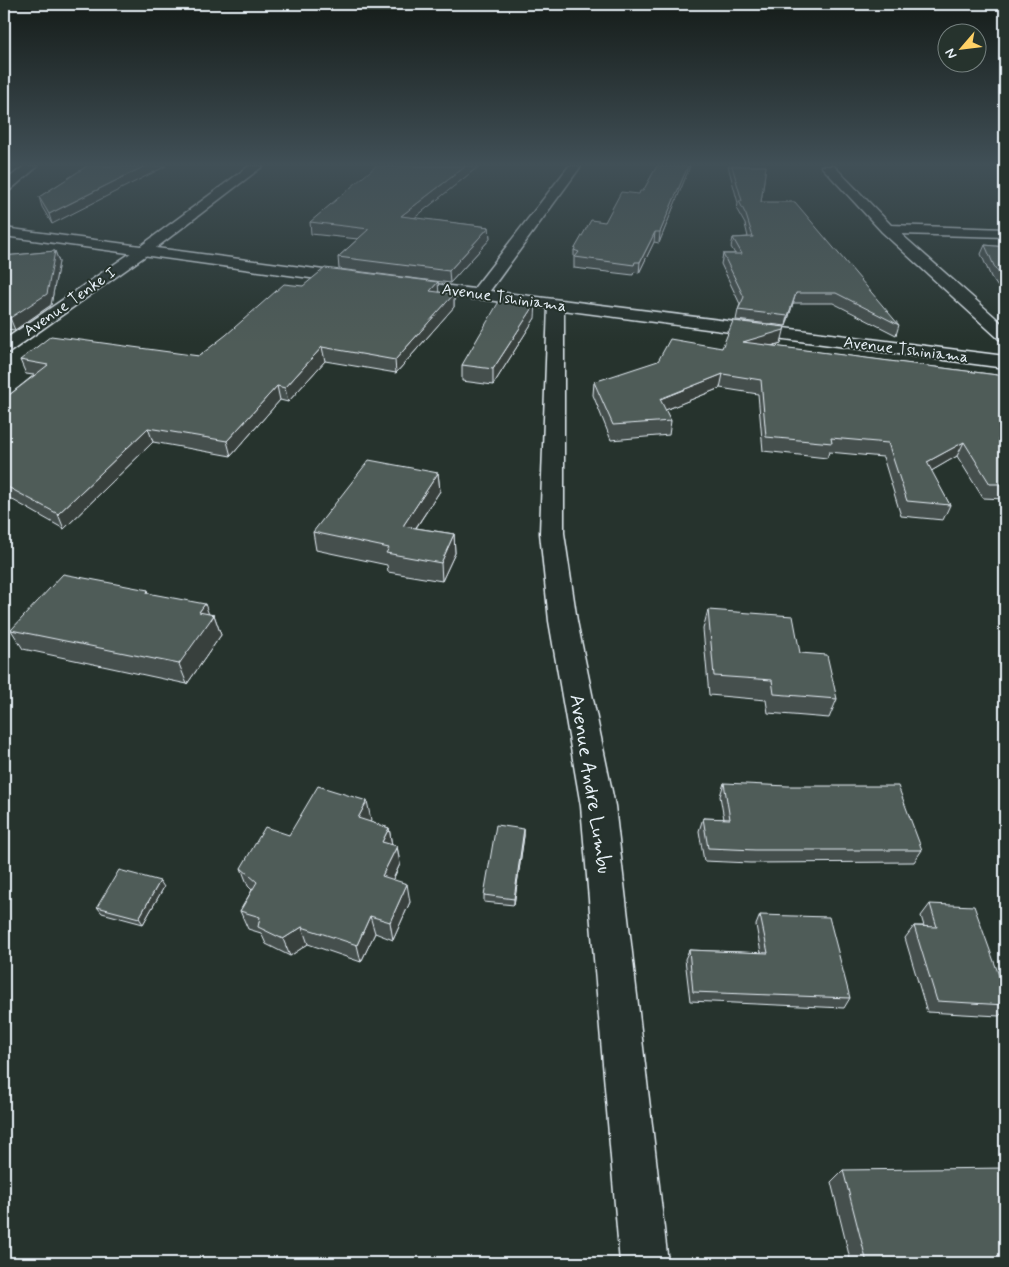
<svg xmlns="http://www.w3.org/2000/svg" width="1009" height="1267" viewBox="0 0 1009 1267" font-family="Mynerve,sans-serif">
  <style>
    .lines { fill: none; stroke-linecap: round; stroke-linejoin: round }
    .minor-casing { stroke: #e8f1f8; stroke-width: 3 }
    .tertiary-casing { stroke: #e8f1f8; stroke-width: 3 }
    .minor { fill: #26332d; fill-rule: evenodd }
    .tertiary { fill: #26332d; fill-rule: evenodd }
    .wall { fill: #454f4d; stroke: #e8f1f8 }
    .shaded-wall { fill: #38403e; stroke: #e8f1f8 }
    .building { fill: #505c59; stroke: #e8f1f8 }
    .labels { text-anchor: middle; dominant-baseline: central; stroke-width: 4; stroke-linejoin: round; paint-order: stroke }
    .far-street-label { font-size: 16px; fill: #e8f1f8; stroke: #26332d }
    .street-label { font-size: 20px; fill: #e8f1f8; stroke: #26332d }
  </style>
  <rect width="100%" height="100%" fill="#26332d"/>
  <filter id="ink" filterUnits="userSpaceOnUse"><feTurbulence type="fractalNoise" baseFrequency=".02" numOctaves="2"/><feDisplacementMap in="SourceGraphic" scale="10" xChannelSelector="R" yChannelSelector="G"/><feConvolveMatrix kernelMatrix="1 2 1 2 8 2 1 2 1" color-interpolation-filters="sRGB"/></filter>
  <g filter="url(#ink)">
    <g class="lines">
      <!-- minor casing -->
      <g class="minor-casing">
        <g id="minor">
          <path d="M24,166H38L9,191L4,192V182Z"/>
          <path d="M249,166H263L148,254L10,352L4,353V340L138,248Z"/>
          <path d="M569,166H581L484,299H472L470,295L472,291Z"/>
          <path d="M821,166H834L891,225L1005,229V237L901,234L1005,326V340L999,339L882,232Z"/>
          <path d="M556,300L562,301L564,305V533L577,621L615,806L668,1263H620L581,806L549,621L540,533L548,305L550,301Z"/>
        </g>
      </g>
      <!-- tertiary casing -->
      <g class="tertiary-casing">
        <g id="tertiary">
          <path d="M4,228L354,274L360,276L362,279L360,282L354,284L4,236Z"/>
          <path d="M402,280L1005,356V368L396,288L394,285L396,282Z"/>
        </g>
      </g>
      <!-- minor -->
      <use href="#minor" class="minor"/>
      <!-- tertiary -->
      <use href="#tertiary" class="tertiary"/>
    </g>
    <!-- wall -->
    <g class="wall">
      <path d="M87,166L52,224L42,207L39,197Z"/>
      <path d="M479,166L414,218L489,227L490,239L450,283L339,269L338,257L358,239L311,234L310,222Z"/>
      <path d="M657,166H690L659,243L654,242L639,273L634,272L633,275L574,268V250L605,222L643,191Z"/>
      <path d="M728,166H766L761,202L899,325L896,335L833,303H793L786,326L736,320L738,310L740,304L721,264L723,254H735L731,247L733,238L748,237L745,224L737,210L738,203Z"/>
      <path d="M985,245L1005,247V290H1000L991,277L981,254Z"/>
      <path d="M55,251L59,262L51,305L15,330L4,329V256Z"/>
      <path d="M438,282V292L454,294V307L396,373L325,361L288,402L280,400L231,456L153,442L64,529L4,495V399L34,375L26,374L20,360L199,356L303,286Z"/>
      <path d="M535,318L493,385L462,381V365Z"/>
      <path d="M781,343L771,346L1005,376V499L983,498L957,456L931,471L950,505L943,520L901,516L883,457L829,452L827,458L763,451L758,394L720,388L665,410L671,421L669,435L611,440L593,395L594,382L722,348Z"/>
      <path d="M438,473L440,491L416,528L454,534L455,553L442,581L388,572L387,565L316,550L313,532Z"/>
      <path d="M148,590L149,593L208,614L214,615L221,635L187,684L23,649L11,630Z"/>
      <path d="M708,610L800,653L837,699L829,718L768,713L766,700L709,695L703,629Z"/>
      <path d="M724,783L922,850L914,862L750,863L704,861L699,831L703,818L724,819L720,796Z"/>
      <path d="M371,820L370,822L389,828L392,845L397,846L400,864L393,880L410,902L393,940L375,933L361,962L308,944L290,956L266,944L261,933L248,929L240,911L252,890L248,886L241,868L289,835Z"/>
      <path d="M524,829V836L514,905L484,902V895Z"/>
      <path d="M164,887L143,924L102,913L97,907Z"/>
      <path d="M930,904L1005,992V1010L999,1016L927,1012L905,938L914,926H924L921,916Z"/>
      <path d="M760,915L850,998L844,1008L690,1001L685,959L689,950L761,953L756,925Z"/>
      <path d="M843,1170L1005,1263H851L831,1182Z"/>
    </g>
    <!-- shaded-wall -->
    <g class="shaded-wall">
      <path d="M145,166H166L52,224L49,214Z"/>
      <path d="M466,166H479L402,228L401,216Z"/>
      <path d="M688,166H690L659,243L660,232Z"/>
      <path d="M489,227L490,239L450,283L449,271Z"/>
      <path d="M655,232L654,242L639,273L640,262Z"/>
      <path d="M55,251L59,262L51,305L15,330L10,318Z"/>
      <path d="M438,282L439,295L430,291Z"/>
      <path d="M796,293L793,303L786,326L788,316Z"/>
      <path d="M454,294V307L396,373L395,360Z"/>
      <path d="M536,303L535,318L493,385V369Z"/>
      <path d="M785,327L781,343L740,355L743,342Z"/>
      <path d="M322,347L325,361L288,402L285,388Z"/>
      <path d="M723,374L720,388L658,413L660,399Z"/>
      <path d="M277,386L280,400L231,456L227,441Z"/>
      <path d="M148,428L153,442L64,529L58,514Z"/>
      <path d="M964,442L957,456L921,477L927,462Z"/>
      <path d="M438,473L440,491L405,544L403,526Z"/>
      <path d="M454,534L455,553L442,581L441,563Z"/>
      <path d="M205,604L211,620L214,615L221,635L187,684L179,664L199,612Z"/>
      <path d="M367,801L371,820L362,837L358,818Z"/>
      <path d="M389,828L392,846L382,842Z"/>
      <path d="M524,829V836L514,905V899Z"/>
      <path d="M397,846L400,864L386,894L382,876Z"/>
      <path d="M160,881L164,887L143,924L139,918Z"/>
      <path d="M407,884L410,902L393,940L390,922Z"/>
      <path d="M370,916L375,933L361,962L357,945Z"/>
      <path d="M302,927L308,944L290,956L283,939Z"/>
    </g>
    <!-- building -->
    <g class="building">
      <path d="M87,166H145L49,214L39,197Z"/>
      <path d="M376,166H466L401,216L489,227L449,271L338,257L369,229L310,222Z"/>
      <path d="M657,166H688L660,232H655L640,262H635L634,265L575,257L579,252L574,250L591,220L605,222L621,192L639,194L640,191H643Z"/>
      <path d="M732,166H766L761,202H795L899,325L836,293H796L788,316L738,310L744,297L723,254H742L733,238L753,237L746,215L739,201H742Z"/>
      <path d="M985,245L1005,247V281L1004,280L995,268Z"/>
      <path d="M55,251L47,294L10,318H4V256Z"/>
      <path d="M325,268L438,282L430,291L454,294L395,360L322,347L285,388L277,386L227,441L148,428L58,514L4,485V399L48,365L20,360L51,336L199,356L226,335L284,284L303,286Z"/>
      <path d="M501,298L536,303L493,369L462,365Z"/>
      <path d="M733,321L785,327L784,330L743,342L1005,376V440L998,439L1005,452V484H990L964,442L927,462L950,505L907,501L888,443L831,438L832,443L766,437L761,380L723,374L660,399L671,421L613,425L594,382L658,361L670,339L722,348Z"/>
      <path d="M369,460L438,473L403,526L454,534L441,563L386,553L389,548L313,532Z"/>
      <path d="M63,574L148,590L147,593L205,604L199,612L214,615L179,664L11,630Z"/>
      <path d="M708,610L793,616L800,653L827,655L837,699L774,694L772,680L714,676Z"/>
      <path d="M724,783L788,786H898L922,850H755L708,848L703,818L730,819Z"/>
      <path d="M318,786L367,801L358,818L389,828L382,842L397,846L382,876L407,884L390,922L370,916L357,945L302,927L283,939L258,927L260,917L240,911L257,882L241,868L265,827L289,835Z"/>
      <path d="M496,825L524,829L514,899L484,895Z"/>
      <path d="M119,870L160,881L139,918L97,907Z"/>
      <path d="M930,904L974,906L1005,992V1005L937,1001L914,926L937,927Z"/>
      <path d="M760,915L829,917L850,998L693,992L689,950L768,953Z"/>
      <path d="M1005,1168V1263H867L843,1170Z"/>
    </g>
  </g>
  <!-- sky -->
  <linearGradient id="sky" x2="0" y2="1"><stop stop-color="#151c19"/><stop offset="0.48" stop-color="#415057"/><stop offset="1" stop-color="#415057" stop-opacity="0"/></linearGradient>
  <rect width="1009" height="343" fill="url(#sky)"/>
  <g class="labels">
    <!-- far-street labels -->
    <g class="far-street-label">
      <text transform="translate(504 298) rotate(8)">Avenue Tshiniama</text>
      <text transform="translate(70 302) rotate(-35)">Avenue Tenke I</text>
      <text transform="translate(906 350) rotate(7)">Avenue Tshiniama</text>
    </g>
    <!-- street labels -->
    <g class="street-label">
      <text transform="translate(590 784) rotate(81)">Avenue Andre Lumbu</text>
    </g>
  </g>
  <!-- margin -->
  <rect width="1009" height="1267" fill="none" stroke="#26332d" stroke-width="20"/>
  <rect x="10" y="10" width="989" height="1247" fill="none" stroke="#e8f1f8" stroke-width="2" filter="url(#ink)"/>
  <!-- north arrow -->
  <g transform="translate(962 48) rotate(242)"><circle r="24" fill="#26332d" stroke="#747f7e"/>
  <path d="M0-4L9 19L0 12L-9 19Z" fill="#ffd166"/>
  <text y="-8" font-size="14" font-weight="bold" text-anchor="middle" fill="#e8f1f8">N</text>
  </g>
</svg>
